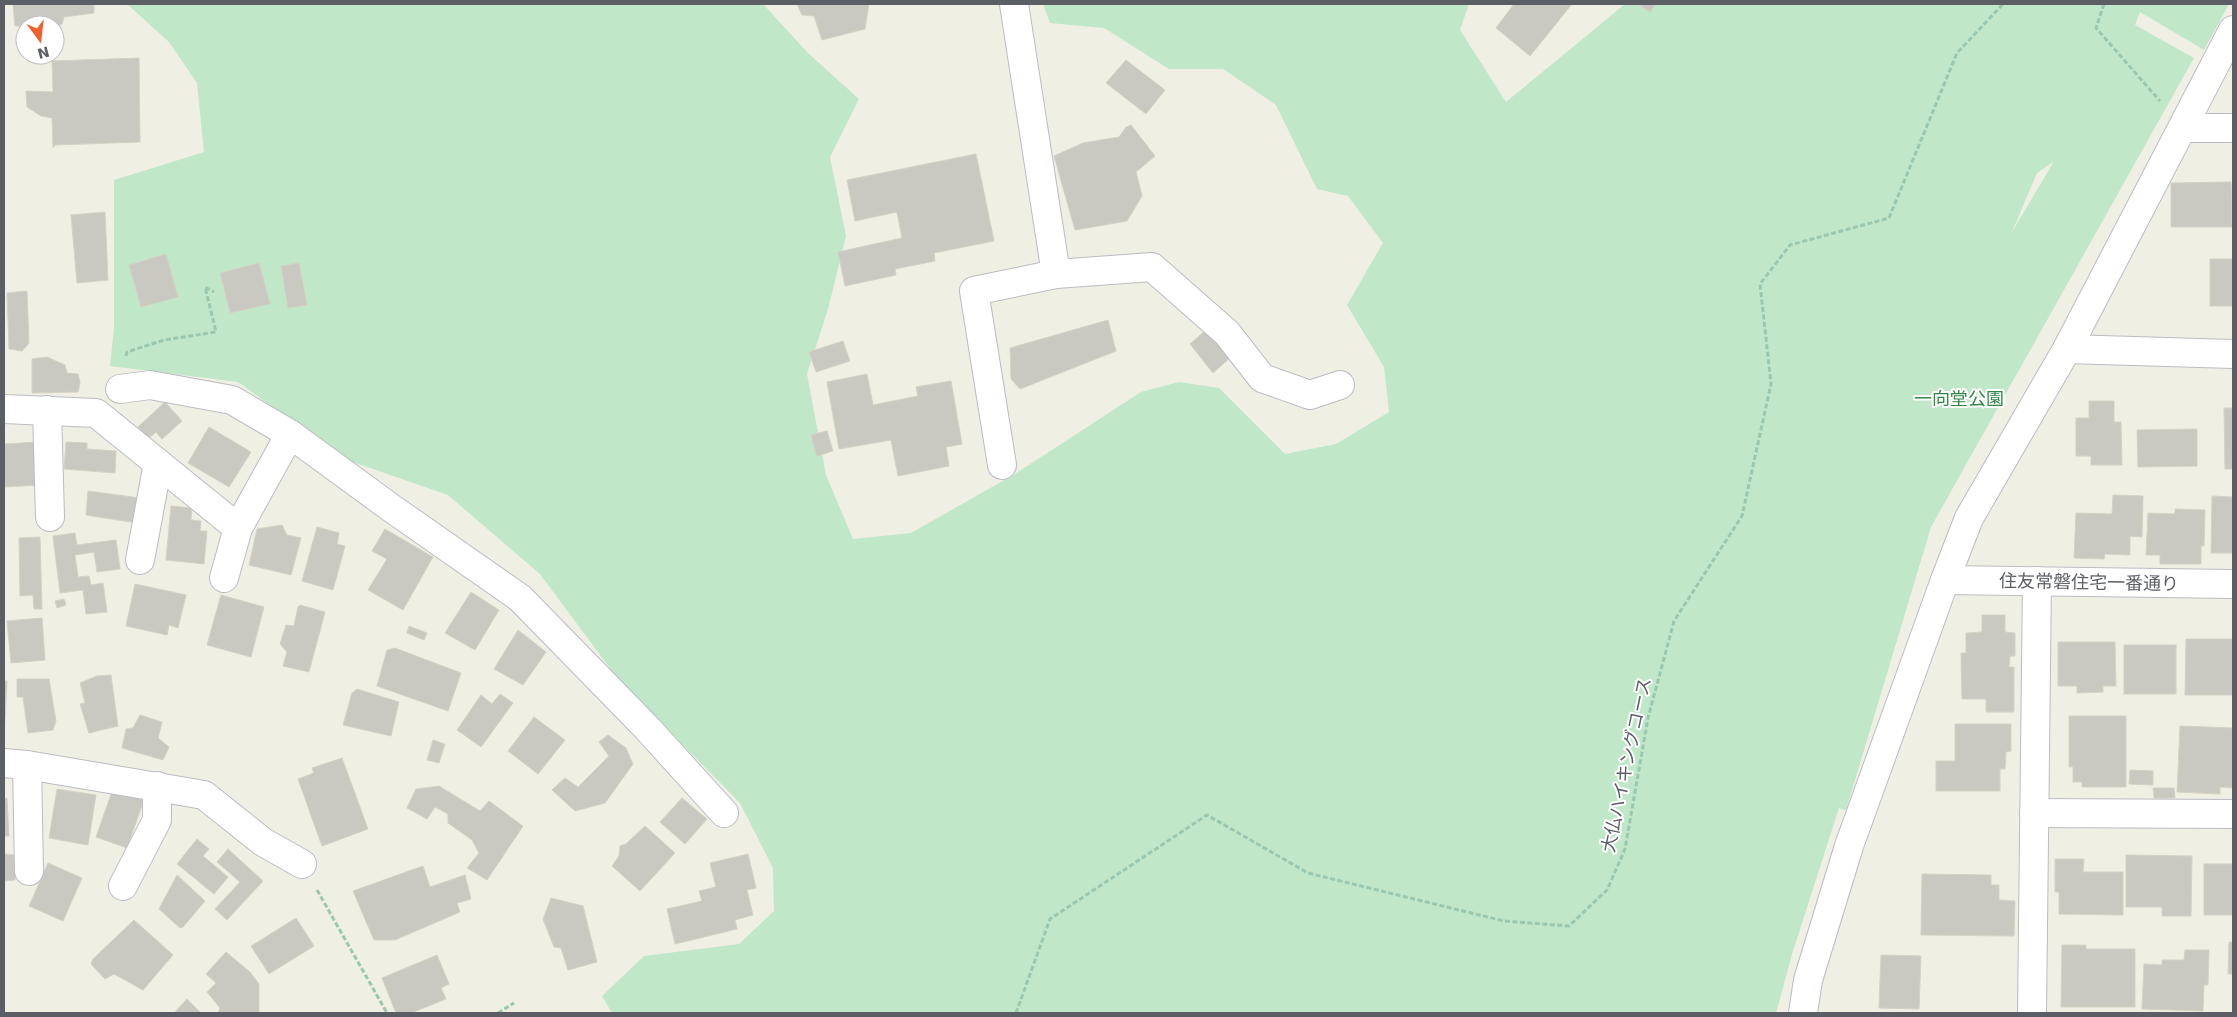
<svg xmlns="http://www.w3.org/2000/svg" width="2237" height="1017" viewBox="0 0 2237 1017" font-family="'DejaVu Sans','Noto Sans JP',sans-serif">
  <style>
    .green { fill: #c0e7c8; fill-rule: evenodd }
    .building { fill: #cac9c1; stroke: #d4d2c2 }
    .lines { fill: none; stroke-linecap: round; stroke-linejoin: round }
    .minor-casing { stroke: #bbbcc3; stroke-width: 30 }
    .path { stroke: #99c8b0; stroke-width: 3; stroke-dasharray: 5 2.5; stroke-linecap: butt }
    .minor { stroke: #fff; stroke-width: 28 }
    .labels { text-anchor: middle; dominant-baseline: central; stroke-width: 4; stroke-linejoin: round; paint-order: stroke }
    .park-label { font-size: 18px; fill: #338547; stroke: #fff }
    .street-label { font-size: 18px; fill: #5c5e65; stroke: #fff }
  </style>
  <rect width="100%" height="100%" fill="#efefe4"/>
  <!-- green -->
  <path class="green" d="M127,4H763L808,53L859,99L830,157L846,236L828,309L807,374L826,475L853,539L911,533L1015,474L1141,392L1179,382L1219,388L1285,454L1336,444L1389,412L1384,367L1347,305L1383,243L1348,196L1317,189L1276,105L1223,69H1169L1104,28L1050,23L1043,4H1469L1460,30L1506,102L1625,4H2229L2204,50L2140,12L2135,25L2194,58L1931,527L1846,810L1839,808L1793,951L1776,1013H612L602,996L644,956L739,944L774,911L773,868L740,803L618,679L540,574L448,495L347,460L238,382L110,366L114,328V180L204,152L197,83L169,42ZM2053,162V163L2012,232L2037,173Z"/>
  <!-- building -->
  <g class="building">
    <path d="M13,4H94V13L64,17L62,24L57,27L55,25L15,26Z"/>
    <path d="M797,4H869L865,29L822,40L814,16L802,15Z"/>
    <path d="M1514,4H1572L1530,56L1496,28Z"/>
    <path d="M1638,4H1656L1650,12Z"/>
    <path d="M139,58L140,142L55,145L53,148L52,118L41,116L27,107L26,91L53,92L52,61Z"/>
    <path d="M1126,60L1165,90L1146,114L1106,83Z"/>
    <path d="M1131,125L1155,156L1136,172L1142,196L1127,221L1075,230L1054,156L1083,143L1119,137L1126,127Z"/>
    <path d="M976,154L994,241L934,253L935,261L895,269L896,275L845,286L838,252L902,238L897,212L855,221L847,180Z"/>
    <path d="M2231,182L2232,227H2171V183Z"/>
    <path d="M105,212L108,280L77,283L71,215Z"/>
    <path d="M166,254L178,297L141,307L129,265Z"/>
    <rect x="2210" y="259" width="23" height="47"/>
    <path d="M259,263L270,304L230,313L220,273Z"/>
    <path d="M299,263L307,305L288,308L281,266Z"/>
    <path d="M26,291L27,292L29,343L22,351L9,349L7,293Z"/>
    <path d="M1108,320L1116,351L1020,389L1011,379L1010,348Z"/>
    <path d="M1207,329L1230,358L1213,373L1190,344Z"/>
    <path d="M843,341L850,361L816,372L809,352Z"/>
    <path d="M47,357L65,365L67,373L78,374L80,383L78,392L32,393V359Z"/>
    <path d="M867,374L873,405L918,396L916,387L951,381L962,444L946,447L949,466L898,476L891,440L839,449L827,382Z"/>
    <path d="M2089,401H2114V422H2121L2122,465H2091V456H2076V418H2089Z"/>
    <path d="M165,402L182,421L162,439L156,432L149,438L138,427Z"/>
    <path d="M2224,408H2233V469H2225Z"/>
    <path d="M209,427L251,452L229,487L188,463Z"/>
    <path d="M2197,429V466L2138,467L2137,430Z"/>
    <path d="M827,431L833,451L817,456L811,435Z"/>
    <path d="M38,442L40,485L4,487V444Z"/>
    <path d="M66,442L87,443V449L116,451L115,473L64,469Z"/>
    <path d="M88,491L140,498L137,523L86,515Z"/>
    <path d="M2113,495L2143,496L2142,537L2130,536V555L2105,554L2104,559L2074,558L2076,513L2112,514Z"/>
    <path d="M2212,496L2233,497V553H2211Z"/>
    <path d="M171,506L192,508L191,520L201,521L200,531H207L204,564L166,560Z"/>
    <path d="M2175,509L2205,510L2204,546H2201V564H2160V555H2146L2148,513L2175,514Z"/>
    <path d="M282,525L287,535L301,538L291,575L249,565L257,529Z"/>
    <path d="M317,527L339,533L337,544L345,546L333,590L302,581Z"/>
    <path d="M385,529L433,557L403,610L368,590L387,559L372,551Z"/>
    <path d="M75,533L77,545L116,540L120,569L97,572L94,552L75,555L78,577L89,576L91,585L103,583L107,612L86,614L83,590L60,593L53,536Z"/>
    <path d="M40,537L42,609H34L33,595L20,596L19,538Z"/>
    <path d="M135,584L186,595L178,628L169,625L167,635L126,626Z"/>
    <path d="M471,592L499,610L475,650L445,633Z"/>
    <path d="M221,595L264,607L251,657L207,645Z"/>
    <path d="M64,599L66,605L57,608L55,601Z"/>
    <path d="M300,605L325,612L309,672L283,666L287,652L280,644L286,625L294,626L298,607Z"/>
    <path d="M1982,615H2005V632L2015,633V656H2010L2009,667H2014V712H1986V699H1962L1961,653H1966V633L1982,632Z"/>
    <path d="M42,618L45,660L11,663L7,621Z"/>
    <path d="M409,626L427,633L424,640L407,633Z"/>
    <path d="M518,630L546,652L523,685L494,669Z"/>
    <path d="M2186,639H2233V695H2185Z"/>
    <path d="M2058,642H2115L2116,686H2103V692L2077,693V686H2058Z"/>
    <rect x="2124" y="645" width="52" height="49"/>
    <path d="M395,648L461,673L448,711L377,686L387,650Z"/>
    <path d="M111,675L118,726L89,733L80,704L85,703L80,683L97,676Z"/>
    <path d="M17,679H49L56,721L53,730L28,733L23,697H17Z"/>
    <path d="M4,681H7L4,736Z"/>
    <path d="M357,689L399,702L391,736L343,725L352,693Z"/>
    <path d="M500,694L513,703L481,747L457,730L481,695L492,704Z"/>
    <path d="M140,715L162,722L158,738L169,747L163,760L122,748L126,729L133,728Z"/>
    <path d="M2069,716H2126V787H2082V782H2073V767H2069Z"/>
    <path d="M534,717L565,740L538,774L508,751Z"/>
    <path d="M1955,724H2011V751L2006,752L2005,769H2000V791H1936V761H1955Z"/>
    <path d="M2180,726L2233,728V788L2220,787V794L2177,792Z"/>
    <path d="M608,735L626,748L633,764L605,803L575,811L552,790L565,778L578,787L609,756L599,742Z"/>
    <path d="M433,740L445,744L439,763L427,760Z"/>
    <path d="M342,758L368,829L322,846L298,779L314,773L312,768Z"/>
    <path d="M2130,770L2153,771V785L2129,784Z"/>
    <path d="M439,786L480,811L489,801L523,826L487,880L467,868L479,853L472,840L448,823V814L435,807L427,819L407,808L416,789Z"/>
    <path d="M2153,788H2174L2175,798H2154Z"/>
    <path d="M57,789L96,795L88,845L49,838Z"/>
    <path d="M113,789L144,800L127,848L96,837Z"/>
    <path d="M4,798H7L9,836H4Z"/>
    <path d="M682,798L707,819L685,844L660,822Z"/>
    <path d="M645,826L675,853L640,891L612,866L619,856L620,846L626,844Z"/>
    <path d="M197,839L209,849L203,856L228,877L214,894L177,864Z"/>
    <path d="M228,849L263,881L227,920L215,909L240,882L217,862Z"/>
    <path d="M4,854L15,855V880L4,881Z"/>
    <path d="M748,854L756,888L747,890L753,915L735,920L737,929L675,944L667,909L702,901L699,891L716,887L710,863Z"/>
    <path d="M2126,855L2192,856L2191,916H2162V907H2126Z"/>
    <path d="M2055,859H2084L2083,872H2123V915L2059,914V892H2055Z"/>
    <path d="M48,863L82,878L63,921L29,906Z"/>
    <rect x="2204" y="864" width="29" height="51"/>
    <path d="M423,866L430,887L465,875L471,899L457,903L460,912L395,940H374L353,891Z"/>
    <path d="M1922,874L1991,875V885H1999V900L2015,901L2014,936L1921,935Z"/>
    <path d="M177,875L205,901L183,927L180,928L159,909Z"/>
    <path d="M551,898L583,906L597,962L568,970L561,948L554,947L543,919Z"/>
    <path d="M296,918L314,946L269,974L251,946Z"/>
    <path d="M134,920L173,955L143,990L114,974L105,979L91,964L93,959Z"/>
    <path d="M2229,942H2233V1004V974H2228Z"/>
    <path d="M2062,945H2086V949H2135V1007H2061Z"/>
    <path d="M2185,950H2209L2208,985H2204L2203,1011L2142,1009L2144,964L2162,965V960H2184Z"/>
    <path d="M226,952L250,972L259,984V1013H218L220,1008L207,992L216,983L206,974Z"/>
    <path d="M437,955L449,984L441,988L446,999L411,1013H396L382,978Z"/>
    <path d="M1881,955L1921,956L1919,1009L1879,1008Z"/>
    <path d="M187,999L201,1013H174Z"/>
  </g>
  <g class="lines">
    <!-- minor casing -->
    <g class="minor-casing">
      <g id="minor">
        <path d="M2183,128H2233"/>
        <path d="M1056,274L1152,267L1227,333L1262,378L1310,395L1340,385"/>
        <path d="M2067,349L2233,354"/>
        <path d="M120,389L150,385L232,400L290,434"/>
        <path d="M4,409L96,413L238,528"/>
        <path d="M47,410L50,517"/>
        <path d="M1002,465L974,291L1056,274L1014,4"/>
        <path d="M140,560L158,463"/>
        <path d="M224,578L238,528L290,434L394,510L520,598L647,728L724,813"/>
        <path d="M1945,580L2233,584"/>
        <path d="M4,763L27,765L204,795L263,842L302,864"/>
        <path d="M27,765L29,871"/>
        <path d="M2034,813L2233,814"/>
        <path d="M123,886L157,820V786"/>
        <path d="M1803,1013L1808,980L1849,846L1945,580L1969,518L2067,349L2233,30"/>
        <path d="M2032,1013L2037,581"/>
      </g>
    </g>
    <!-- path -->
    <g class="path">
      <path d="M2104,4L2096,28L2160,101"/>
      <path d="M126,356L127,352L164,340L216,332L205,287L214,292"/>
      <path d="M317,890L387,1013"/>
      <path d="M498,1013L514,1003"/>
      <path d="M1016,1013L1050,919L1207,815L1308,873L1504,921L1569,926L1607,890L1625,849L1648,718L1674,621L1742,516L1771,384L1760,284L1790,245L1889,218L1957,53L2003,4"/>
    </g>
    <!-- minor -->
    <use href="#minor" class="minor"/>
  </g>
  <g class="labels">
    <!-- park labels -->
    <g class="park-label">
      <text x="1959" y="398">一向堂公園</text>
    </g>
    <!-- street labels -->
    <g class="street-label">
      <text transform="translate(2089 582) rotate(1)">住友常磐住宅一番通り</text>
      <text transform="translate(1626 765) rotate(-78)">大仏ハイキングコース</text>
    </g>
  </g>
  <!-- border -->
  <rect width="2237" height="1017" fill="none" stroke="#5c5e65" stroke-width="10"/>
  <!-- north arrow -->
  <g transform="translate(40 40) rotate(165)"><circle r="24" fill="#ffffff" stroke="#bebfc1"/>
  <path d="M0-4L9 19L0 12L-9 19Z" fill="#ed622c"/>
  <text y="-8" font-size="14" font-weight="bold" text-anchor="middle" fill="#5c5e65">N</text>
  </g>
</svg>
